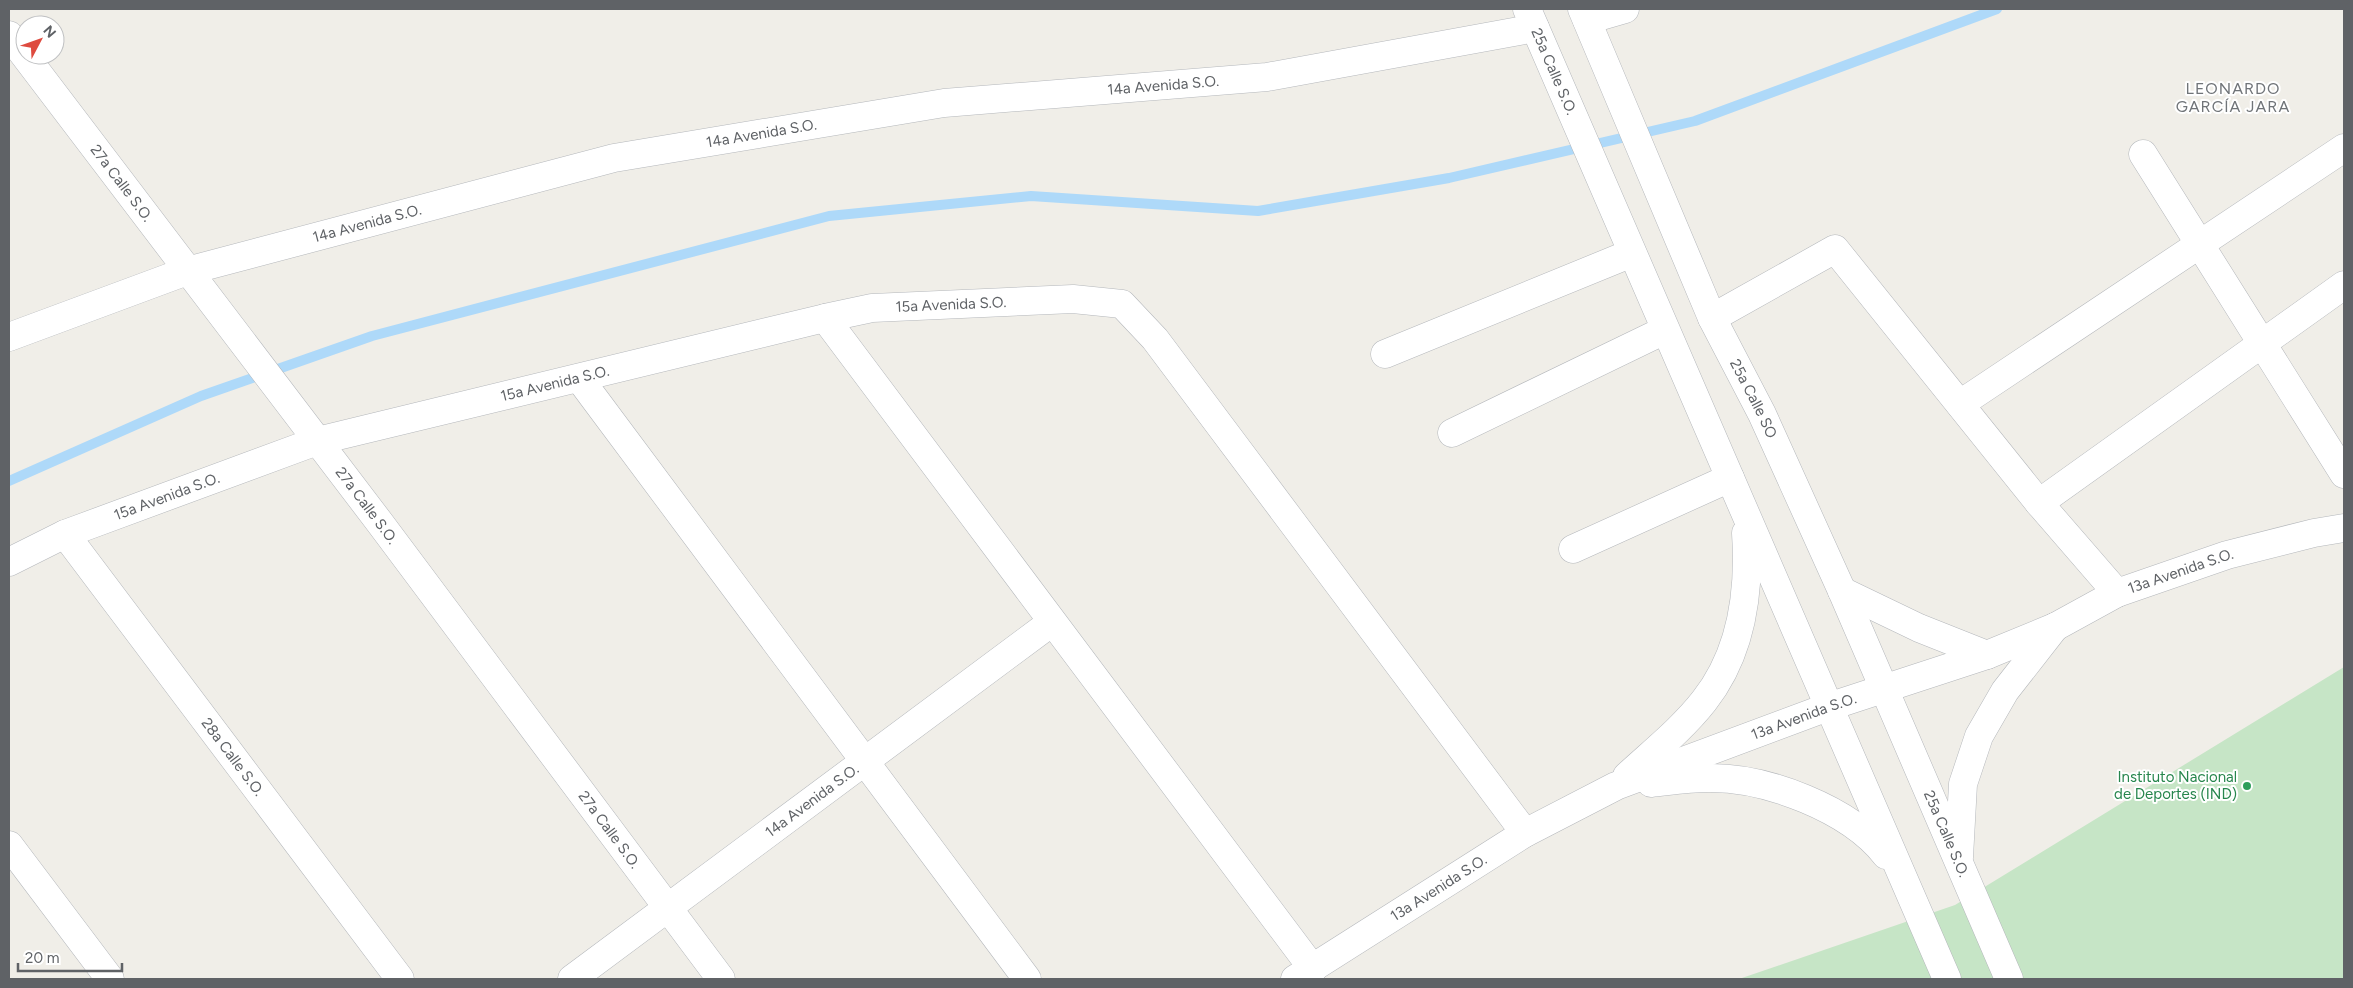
<svg xmlns="http://www.w3.org/2000/svg" width="2353" height="988" viewBox="0 0 2353 988" font-family="Figtree,sans-serif">
  <style>
    .green { fill: #c6e5c6 }
    .lines { fill: none; stroke-linecap: round; stroke-linejoin: round }
    .stream { stroke: #aed9f9; stroke-width: 10 }
    .minor-casing { stroke: #b4b7bb; stroke-width: 29 }
    .tertiary-casing { stroke: #b4b7bb; stroke-width: 29 }
    .minor { stroke: #fff; stroke-width: 28 }
    .tertiary { stroke: #fff; stroke-width: 28 }
    .leisure-dot { fill: #2e9e5b; stroke: #fff; stroke-width: 2 }
    .labels { text-anchor: middle; dominant-baseline: central; stroke-width: 4; stroke-linejoin: round; paint-order: stroke }
    .street-label { font-size: 15px; fill: #5f6266; stroke: #fff }
    .leisure-label { font-size: 15px; fill: #27864d; stroke: #fff; text-anchor: end }
    .neighbourhood-label { font-size: 16px; letter-spacing: 1px; fill: #707478; stroke: #fff }
  </style>
  <rect width="100%" height="100%" fill="#f0eee8"/>
  <!-- green -->
  <path class="green" d="M2344,667V979H1739L1955,905Z"/>
  <g class="lines">
    <!-- stream -->
    <path class="stream" d="M9,481L201,396L372,336L829,216L1031,196L1258,211L1449,178L1695,121L1997,9"/>
    <!-- minor casing -->
    <g class="minor-casing">
      <g id="minor">
        <path d="M1587,20L1625,9"/>
        <path id="s1" d="M9,35L380,523L721,979"/>
        <path d="M2143,154L2344,474"/>
        <path d="M825,318L1313,969"/>
        <path d="M1712,318L1835,249L2039,503L2117,593"/>
        <path id="s2" d="M9,337L187,271L614,158L944,103L1267,77L1535,28"/>
        <path d="M1385,354L1632,253"/>
        <path d="M579,378L1027,979"/>
        <path d="M1960,404L2344,148"/>
        <path d="M1452,433L1665,330"/>
        <path d="M2039,503L2344,285"/>
        <path id="s3" d="M65,534L400,979"/>
        <path d="M1573,549L1730,478"/>
        <path id="s4" d="M9,562L65,534L317,441L825,318L872,308L1073,299L1122,304L1155,339L1525,833"/>
        <path d="M9,845L110,979"/>
        <path id="s5" d="M572,979L1052,622"/>
      </g>
    </g>
    <!-- tertiary casing -->
    <g class="tertiary-casing">
      <g id="tertiary">
        <path id="s6" d="M1527,9L1947,979"/>
        <path id="s7" d="M1582,9L1712,318L1762,414L1842,591L2009,979"/>
        <path d="M1842,591L1919,628L1987,655"/>
        <path d="M1627,776C1653,752 1682,729 1704,701C1742,653 1750,592 1746,533"/>
        <path d="M1651,783C1670,781 1689,778 1708,778C1766,777 1850,809 1886,855"/>
        <path d="M1959,857L1963,784L1979,736L2005,691L2055,627"/>
        <path id="s8" d="M1295,979L1525,833L1616,786L1828,707L1987,655L2055,627L2117,593L2227,555L2314,533L2344,528"/>
      </g>
    </g>
    <!-- minor -->
    <use href="#minor" class="minor"/>
    <!-- tertiary -->
    <use href="#tertiary" class="tertiary"/>
  </g>
  <!-- markers -->
  <circle class="leisure-dot" cx="2247" cy="786" r="5"/>
  <g class="labels">
    <!-- street labels -->
    <g class="street-label">
      <text stroke="none"><textPath href="#s6" startOffset="68">25a Calle S.O.</textPath></text>
      <text stroke="none"><textPath href="#s2" startOffset="1186">14a Avenida S.O.</textPath></text>
      <text stroke="none"><textPath href="#s2" startOffset="781">14a Avenida S.O.</textPath></text>
      <text stroke="none"><textPath href="#s1" startOffset="186">27a Calle S.O.</textPath></text>
      <text stroke="none"><textPath href="#s2" startOffset="376">14a Avenida S.O.</textPath></text>
      <text stroke="none"><textPath href="#s4" startOffset="981">15a Avenida S.O.</textPath></text>
      <text stroke="none"><textPath href="#s4" startOffset="576">15a Avenida S.O.</textPath></text>
      <text stroke="none"><textPath href="#s7" startOffset="426">25a Calle SO</textPath></text>
      <text stroke="none"><textPath href="#s4" startOffset="171">15a Avenida S.O.</textPath></text>
      <text stroke="none"><textPath href="#s1" startOffset="591">27a Calle S.O.</textPath></text>
      <text stroke="none"><textPath href="#s8" startOffset="980">13a Avenida S.O.</textPath></text>
      <text stroke="none"><textPath href="#s8" startOffset="575">13a Avenida S.O.</textPath></text>
      <text stroke="none"><textPath href="#s3" startOffset="279">28a Calle S.O.</textPath></text>
      <text stroke="none"><textPath href="#s5" startOffset="299">14a Avenida S.O.</textPath></text>
      <text stroke="none"><textPath href="#s1" startOffset="996">27a Calle S.O.</textPath></text>
      <text stroke="none"><textPath href="#s7" startOffset="902">25a Calle S.O.</textPath></text>
      <text stroke="none"><textPath href="#s8" startOffset="170">13a Avenida S.O.</textPath></text>
    </g>
    <!-- leisure labels -->
    <g class="leisure-label">
      <text x="2237" y="777">Instituto Nacional<tspan x="2237" dy="17">de Deportes (IND)</tspan></text>
    </g>
    <!-- neighbourhood labels -->
    <g class="neighbourhood-label">
      <text x="2233" y="88">LEONARDO<tspan x="2233" dy="18">GARCÍA JARA</tspan></text>
    </g>
  </g>
  <!-- border -->
  <rect width="2353" height="988" fill="none" stroke="#5f6266" stroke-width="20"/>
  <!-- north arrow -->
  <g transform="translate(40 40) rotate(49)"><circle r="24" fill="#ffffff" stroke="#bfc0c2"/>
  <path d="M0-4L9 19L0 12L-9 19Z" fill="#de4b3f"/>
  <text y="-8" font-size="14" font-weight="bold" text-anchor="middle" fill="#5f6266">N</text>
  </g>
  <!-- scale -->
  <path d="M18 963v8h104v-8" fill="none" stroke="#5f6266" stroke-width="2.5"/>
  <text x="25" y="963" font-size="15" fill="#5f6266" stroke="#ffffff" stroke-width="4" paint-order="stroke">20 m</text>
</svg>
